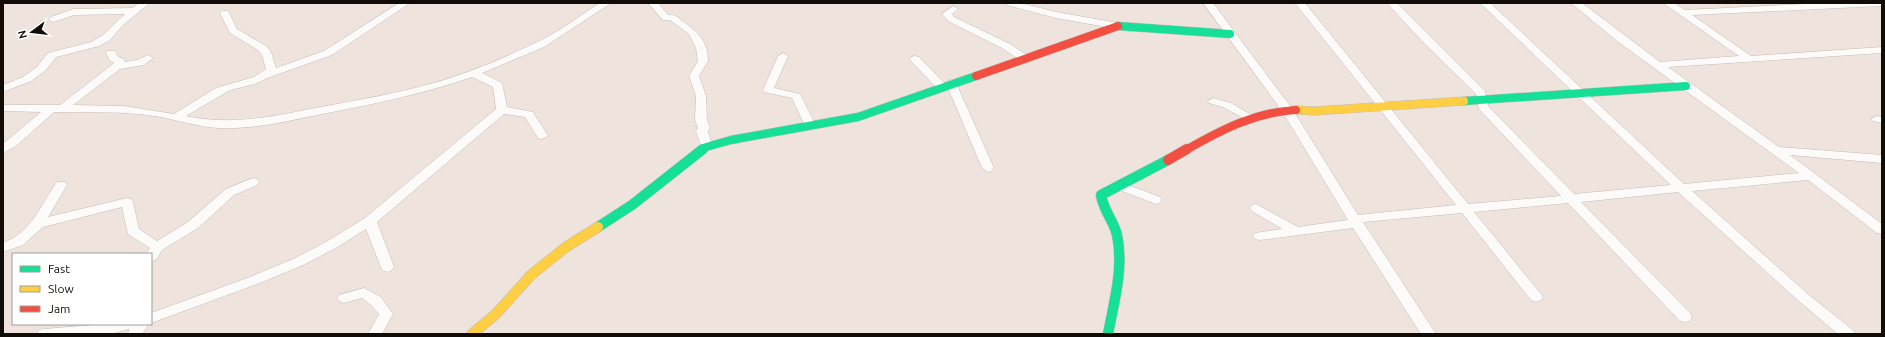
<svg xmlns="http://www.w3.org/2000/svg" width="1885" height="337" viewBox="0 0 1885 337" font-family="Ubuntu,sans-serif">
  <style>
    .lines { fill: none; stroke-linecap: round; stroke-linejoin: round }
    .street-casing { stroke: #c4bcb6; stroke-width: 1 }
    .fast-far1-casing { stroke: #c4bcb6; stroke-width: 9 }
    .fast-casing { stroke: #c4bcb6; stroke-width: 11 }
    .slow-far1-casing { stroke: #c4bcb6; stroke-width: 9 }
    .slow-casing { stroke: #c4bcb6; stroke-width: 11 }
    .jam-far1-casing { stroke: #c4bcb6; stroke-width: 9 }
    .jam-casing { stroke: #c4bcb6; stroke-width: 11 }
    .street { fill: #fcfbfa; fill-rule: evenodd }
    .fast-far1 { stroke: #16e098; stroke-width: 8 }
    .fast { stroke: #16e098; stroke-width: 10 }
    .slow-far1 { stroke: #ffcf43; stroke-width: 8 }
    .slow { stroke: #ffcf43; stroke-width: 10 }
    .jam-far1 { stroke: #f24e42; stroke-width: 8 }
    .jam { stroke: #f24e42; stroke-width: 10 }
  </style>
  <rect width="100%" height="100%" fill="#eee4dd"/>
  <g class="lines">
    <!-- street casing -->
    <g class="street-casing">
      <g id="street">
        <path d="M139,3H150L123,25L110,40L99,46L56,57L45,71L31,81L3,92V85L23,77L37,67L48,53L91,42L102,36L125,14L74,15L54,22L51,21L49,19L51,17L73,9L133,8Z"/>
        <path d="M399,3H410L332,55L270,77L255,84L230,90L186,116C232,126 275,116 321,107C357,100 395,94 430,84C466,74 502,59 535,43C558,33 579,16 600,3H611L544,47L482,73L502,83L507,107L533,112L548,136L542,139L538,138L525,117L504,114L377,222L394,267L392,270L387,272L382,270L366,229L336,248L303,265L260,283L151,323V313L250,277L293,259L326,242L365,218L496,109L493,87L472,77C423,94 373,104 322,114C293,120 264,127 235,128C209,130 185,122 161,117C125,111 90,112 54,112L16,146L3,153V144L41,112L3,111V105H60L113,64L114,62L110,61L106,53L107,51H115L118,57L124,59L125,62L137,60L148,55L153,58L144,65L120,69L73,105L124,106L174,114L216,88L254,77L266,69L262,55L258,50L230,33L220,13L222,11H228L237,29L266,46L271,52L276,68L324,51Z"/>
        <path d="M648,3H658L668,15C675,14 677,17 682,21C696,30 709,42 708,61L699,76L706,96L707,120L710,128L708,131L712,147L710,149H702L696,131L698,128L695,120L696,96L689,76L698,61L696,48L689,34L670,20H663Z"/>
        <path d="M1005,3H1021L1056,12L1118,23L1123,26L1118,29L1056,18L1007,5Z"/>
        <path d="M1203,3H1213L1293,110L1358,215L1456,205L1295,3H1305L1468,204L1561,196L1479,109L1476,94L1422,41L1387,3H1397L1485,91L1488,106L1574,194L1671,185L1480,3H1490L1684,184L1799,173L1617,41L1571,3H1582L1660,62L1739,56L1663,3H1674L1685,10L1825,3H1882L1881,6L1692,15L1751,56L1882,47V53L1668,67L1779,147L1882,155V163L1790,155L1882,224V234L1877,233L1808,180L1692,191L1810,296L1853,330L1855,334H1838L1800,302L1678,192L1581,202L1690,313L1692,317L1690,321L1685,322L1680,321L1568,203L1474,212L1541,294L1543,297L1541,300L1536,302L1531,300L1462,213L1363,222L1436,334H1421L1353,228L1260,240L1255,239L1253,236L1255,233L1282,229L1252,211L1250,208L1252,205L1256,204L1298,227L1348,220L1282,111Z"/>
        <path d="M953,6L958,9L952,14L954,17L1010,44L1028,56L1029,58L1028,60H1020L1002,48L948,21L942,14Z"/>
        <path d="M783,53L788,56L774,88L800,94L816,126L814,128H806L792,98L764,92L763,90L778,56Z"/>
        <path d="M915,56L919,57L946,85L947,87L946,89H938L911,61L910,59L911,57Z"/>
        <path d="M951,80L956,83L994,168L992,171L988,172L982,168L946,83Z"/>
        <path d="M1213,98L1231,103L1255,117L1249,120L1245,119L1223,107L1209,103L1208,101Z"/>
        <path d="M1877,116L1882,117V123L1873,121L1871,119Z"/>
        <path d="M253,178L257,179L259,182L257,185L234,195L198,228L162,250L156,260L151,261V254H146L150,248L128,234L122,207L43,227L23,245L3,252V243C32,232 40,206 57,182H65L67,185L48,217L127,198L131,199L133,202L139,229L157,241L188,222L226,189Z"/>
        <path d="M1118,181L1160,197L1162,200L1160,203L1156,204L1114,188L1112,185L1114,182Z"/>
        <path d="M364,288L381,297L393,314L382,334H368L379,314L371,305L362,298L344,303L339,301L337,298L339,295Z"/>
        <path d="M106,324H149L142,334H128L129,329L111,334H37L39,330L44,329Z"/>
      </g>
    </g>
    <!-- fast-far1 casing -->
    <g class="fast-far1-casing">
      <g id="fast-far1">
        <path d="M1118,26L1230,34"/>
        <path d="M1464,101L1686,86"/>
        <path d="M702,150L706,147L731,140L858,117L976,76"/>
      </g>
    </g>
    <!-- fast casing -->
    <g class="fast-casing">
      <g id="fast">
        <path d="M598,227L632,205L703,149"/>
        <path d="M1108,334C1114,302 1124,268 1117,235C1114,221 1103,210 1101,195L1168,160"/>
      </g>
    </g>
    <!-- slow-far1 casing -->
    <g class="slow-far1-casing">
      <path id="slow-far1" d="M1296,110L1315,111L1464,101"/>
    </g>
    <!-- slow casing -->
    <g class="slow-casing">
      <path id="slow" d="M472,334L496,314L531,275L566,247L598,227"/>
    </g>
    <!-- jam-far1 casing -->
    <g class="jam-far1-casing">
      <g id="jam-far1">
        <path d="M976,76L1118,26"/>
        <path d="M1186,150C1221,130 1255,112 1296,110"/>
      </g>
    </g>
    <!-- jam casing -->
    <g class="jam-casing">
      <path id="jam" d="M1168,160L1187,149"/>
    </g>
    <!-- street -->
    <use href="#street" class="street"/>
    <!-- fast-far1 -->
    <use href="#fast-far1" class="fast-far1"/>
    <!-- fast -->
    <use href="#fast" class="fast"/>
    <!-- slow-far1 -->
    <use href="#slow-far1" class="slow-far1"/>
    <!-- slow -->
    <use href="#slow" class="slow"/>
    <!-- jam-far1 -->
    <use href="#jam-far1" class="jam-far1"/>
    <!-- jam -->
    <use href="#jam" class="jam"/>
  </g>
  <!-- border -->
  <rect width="1885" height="337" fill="none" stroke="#110c08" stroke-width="8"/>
  <!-- legend -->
  <rect x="12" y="253" width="140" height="72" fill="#ffffff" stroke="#a09e9c"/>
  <rect x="20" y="266" width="20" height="6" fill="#16e098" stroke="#a09e9c"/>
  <text x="48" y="273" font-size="12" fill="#110c08">Fast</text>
  <rect x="20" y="286" width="20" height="6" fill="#ffcf43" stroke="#a09e9c"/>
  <text x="48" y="293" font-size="12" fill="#110c08">Slow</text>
  <rect x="20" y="306" width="20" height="6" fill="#f24e42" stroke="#a09e9c"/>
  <text x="48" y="313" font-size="12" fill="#110c08">Jam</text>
  <!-- north arrow -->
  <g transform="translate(32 32) rotate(255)" stroke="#ffffff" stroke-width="3" paint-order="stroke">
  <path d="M0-3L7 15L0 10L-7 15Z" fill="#110c08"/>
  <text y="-6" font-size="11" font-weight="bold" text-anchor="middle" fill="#110c08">N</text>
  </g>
</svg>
